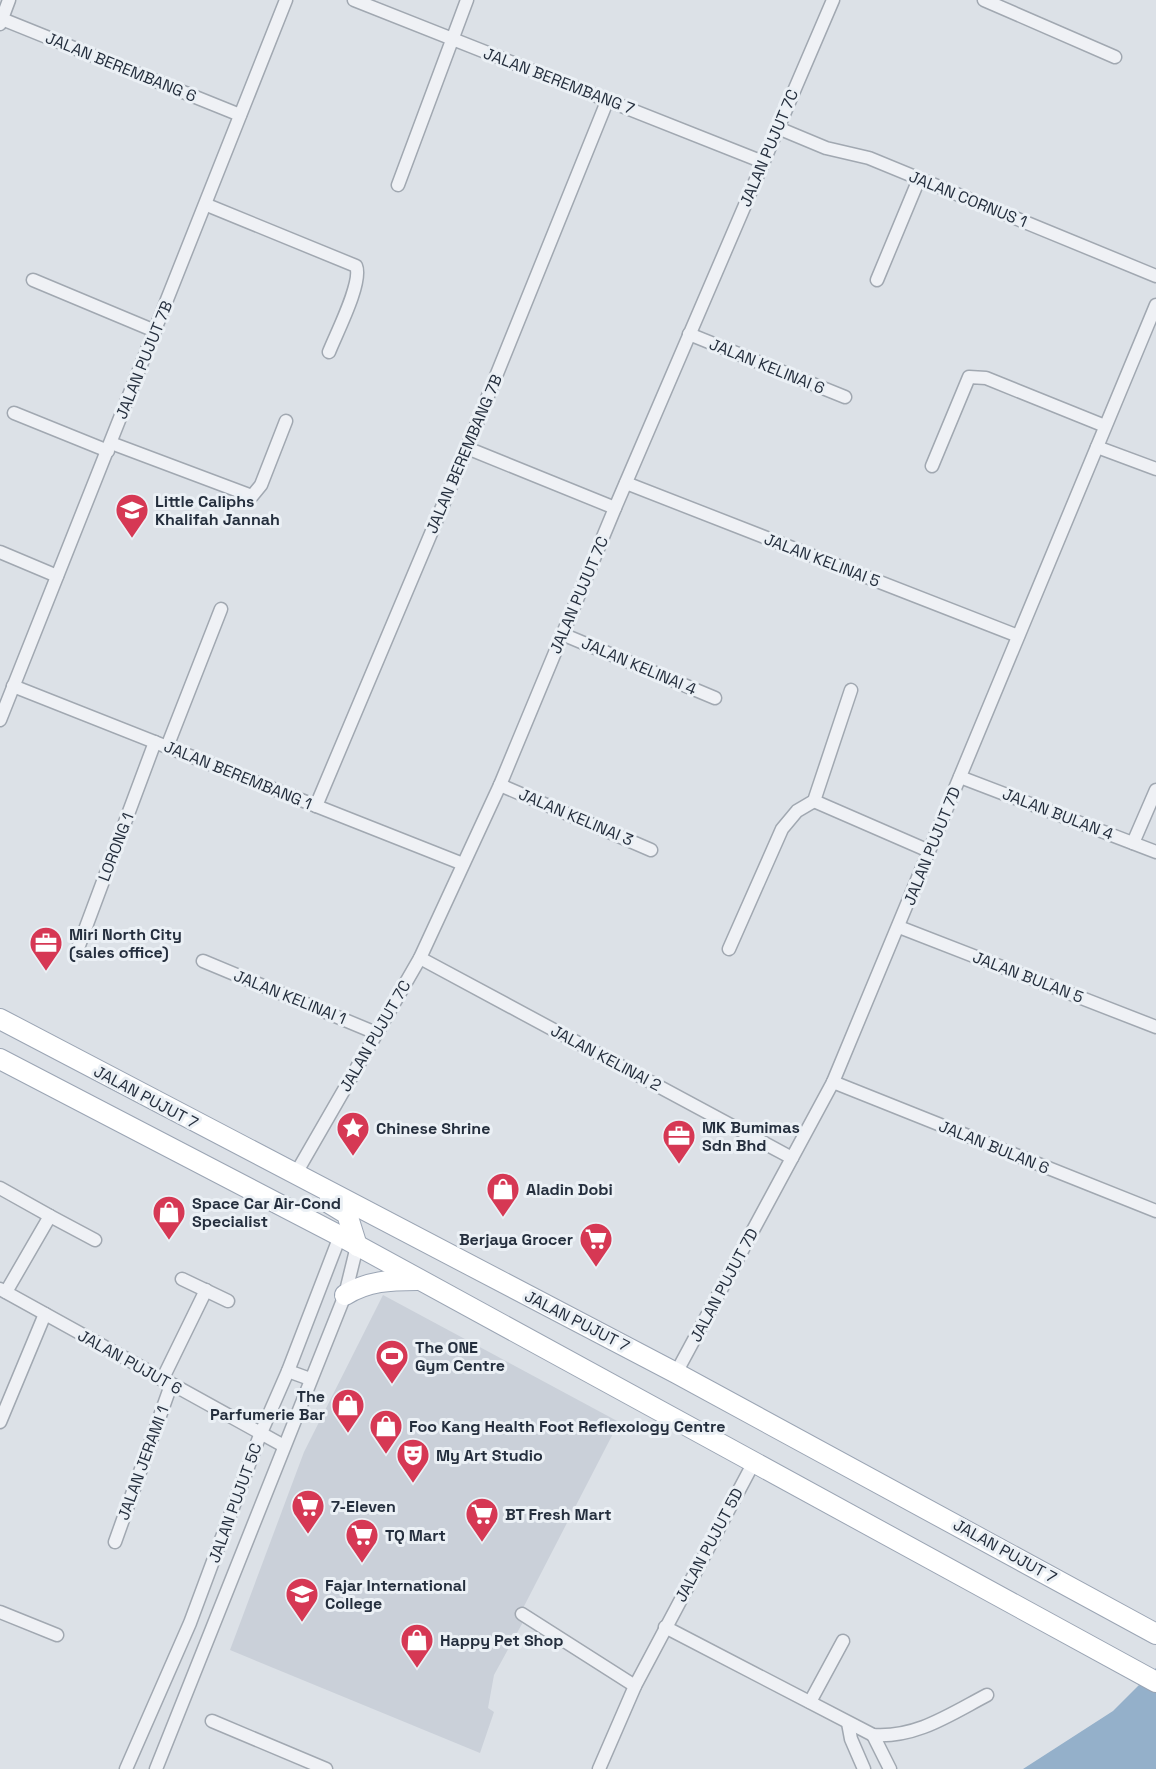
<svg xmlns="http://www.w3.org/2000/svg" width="1156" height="1769" viewBox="0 0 1156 1769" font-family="'Space Grotesk',sans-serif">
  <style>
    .built { fill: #cad0d9 }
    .water { fill: #94b0ca }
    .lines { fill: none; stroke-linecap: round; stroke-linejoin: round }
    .minor-casing { stroke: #a1a8b1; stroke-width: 15 }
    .primary-casing { stroke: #9ba5b4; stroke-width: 22 }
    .minor { stroke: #eff1f5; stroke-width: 12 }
    .primary { stroke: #fff; stroke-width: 20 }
    .labels { text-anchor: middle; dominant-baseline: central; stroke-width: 6; stroke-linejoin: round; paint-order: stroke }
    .street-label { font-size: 16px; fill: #252f3e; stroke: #ebf0f5 }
    .poi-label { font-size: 16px; font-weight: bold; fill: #252f3e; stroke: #ebf0f5; text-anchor: start }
  </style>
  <rect width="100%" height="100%" fill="#dce1e7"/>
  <!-- built -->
  <path class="built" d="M383,1295L619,1422L520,1614L523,1622L494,1675L488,1708L494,1712L480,1753L230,1650L304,1452Z"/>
  <!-- water -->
  <path class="water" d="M1156,1668V1769H1023L1113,1711Z"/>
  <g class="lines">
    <!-- minor casing -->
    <g class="minor-casing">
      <g id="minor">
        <path d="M354,0L763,162"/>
        <path d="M984,0L1115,57"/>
        <path d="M2,19L240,115"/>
        <path d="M0,24L9,0"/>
        <path d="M778,128L826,148L869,158L1156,276"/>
        <path d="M398,185L467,0"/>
        <path d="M207,205L356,266C363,282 336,334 329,352"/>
        <path d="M33,280L155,331"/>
        <path d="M877,280L919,179"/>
        <path d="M689,334L845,397"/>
        <path d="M14,413L108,451"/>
        <path d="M111,443L252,496L261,485L286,421"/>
        <path d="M1097,447L1156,469"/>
        <path d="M467,448L615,508"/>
        <path d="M932,466L969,377L986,378L1105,426"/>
        <path d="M626,483L1018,636"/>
        <path d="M0,552L57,576"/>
        <path d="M562,634L715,698"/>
        <path d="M13,686L463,864"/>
        <path d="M0,720L286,0"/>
        <path d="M167,747L221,609"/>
        <path d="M960,777L1156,852"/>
        <path d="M500,785L651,850"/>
        <path d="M814,801L929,851"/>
        <path d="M316,806L467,448L608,99"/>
        <path d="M1133,843L1156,790"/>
        <path d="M899,927L1156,1027"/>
        <path d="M729,949L782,829L797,811L814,801L851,690"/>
        <path d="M77,951L155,742"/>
        <path d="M420,958L792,1158"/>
        <path d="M203,961L376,1033"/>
        <path d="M833,1082L1156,1211"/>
        <path d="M295,1175L420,958L500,785L615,508L833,0"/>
        <path d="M0,1188L50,1216"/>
        <path d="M182,1279L228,1301"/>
        <path d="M0,1289L284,1446"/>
        <path d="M6,1292L50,1216L95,1240"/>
        <path d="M288,1371L310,1379"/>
        <path d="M676,1373L833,1082L1156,305"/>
        <path d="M162,1380L206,1290"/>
        <path d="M0,1422L45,1314"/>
        <path d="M115,1542L171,1385"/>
        <path d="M0,1612L57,1635"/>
        <path d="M522,1614L635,1686"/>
        <path d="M665,1627L873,1735C916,1738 949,1715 987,1695"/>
        <path d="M810,1702L843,1641"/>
        <path d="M212,1721L326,1769"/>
        <path d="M848,1723L851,1739L864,1769"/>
        <path d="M873,1735L890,1769"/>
        <path d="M126,1769L190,1623L260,1435L288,1371L340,1236"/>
        <path d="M156,1769L345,1295L357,1246"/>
        <path d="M599,1769L635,1686L754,1462"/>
      </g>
    </g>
    <!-- primary casing -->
    <g class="primary-casing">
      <g id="primary">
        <path d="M0,1019L676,1373L1156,1634"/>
        <path d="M0,1059L340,1236L1156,1682"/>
        <path d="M329,1203L347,1214L357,1246"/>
        <path d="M345,1295C368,1281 390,1280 417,1280"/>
      </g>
    </g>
    <!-- minor -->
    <use href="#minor" class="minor"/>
    <!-- primary -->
    <use href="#primary" class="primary"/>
  </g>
  <!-- icons -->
  <defs>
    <g id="school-pin" transform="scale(1.725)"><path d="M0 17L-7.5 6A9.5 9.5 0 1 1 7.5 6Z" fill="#d63854" stroke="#ebf0f5"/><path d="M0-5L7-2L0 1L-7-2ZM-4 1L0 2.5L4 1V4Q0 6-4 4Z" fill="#fff"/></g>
    <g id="office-pin" transform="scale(1.725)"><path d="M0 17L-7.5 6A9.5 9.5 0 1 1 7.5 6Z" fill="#d63854" stroke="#ebf0f5"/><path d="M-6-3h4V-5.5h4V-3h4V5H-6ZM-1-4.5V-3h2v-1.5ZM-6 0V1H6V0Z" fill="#fff"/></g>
    <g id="sight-pin" transform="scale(1.725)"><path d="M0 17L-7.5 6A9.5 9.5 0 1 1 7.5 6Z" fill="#d63854" stroke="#ebf0f5"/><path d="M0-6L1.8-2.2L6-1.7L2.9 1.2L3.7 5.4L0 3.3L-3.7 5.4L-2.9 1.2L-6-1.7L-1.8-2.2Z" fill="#fff"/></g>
    <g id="shop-pin" transform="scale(1.725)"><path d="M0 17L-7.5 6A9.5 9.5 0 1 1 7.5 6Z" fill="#d63854" stroke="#ebf0f5"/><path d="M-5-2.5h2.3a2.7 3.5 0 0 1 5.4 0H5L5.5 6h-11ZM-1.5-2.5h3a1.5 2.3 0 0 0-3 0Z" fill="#fff"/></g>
    <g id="supermarket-pin" transform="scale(1.725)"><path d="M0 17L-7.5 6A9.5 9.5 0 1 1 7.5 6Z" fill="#d63854" stroke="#ebf0f5"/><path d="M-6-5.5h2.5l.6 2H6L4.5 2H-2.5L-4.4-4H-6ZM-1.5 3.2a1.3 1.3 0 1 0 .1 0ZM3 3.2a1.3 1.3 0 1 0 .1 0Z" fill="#fff"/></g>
    <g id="stadium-pin" transform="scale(1.725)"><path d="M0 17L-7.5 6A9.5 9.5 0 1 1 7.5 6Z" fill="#d63854" stroke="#ebf0f5"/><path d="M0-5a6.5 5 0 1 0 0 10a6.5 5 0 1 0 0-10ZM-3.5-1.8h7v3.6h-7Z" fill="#fff"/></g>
    <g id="theatre-pin" transform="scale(1.725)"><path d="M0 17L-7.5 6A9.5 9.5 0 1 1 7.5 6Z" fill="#d63854" stroke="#ebf0f5"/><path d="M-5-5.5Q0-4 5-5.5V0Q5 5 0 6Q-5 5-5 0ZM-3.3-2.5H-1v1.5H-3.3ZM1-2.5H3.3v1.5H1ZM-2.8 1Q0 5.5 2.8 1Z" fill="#fff"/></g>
    <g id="university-pin" transform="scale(1.725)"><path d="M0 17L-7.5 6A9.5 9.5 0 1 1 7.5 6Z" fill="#d63854" stroke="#ebf0f5"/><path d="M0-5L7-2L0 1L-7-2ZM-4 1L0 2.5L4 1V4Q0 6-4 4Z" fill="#fff"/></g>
  </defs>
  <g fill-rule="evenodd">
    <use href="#school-pin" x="132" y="510"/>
    <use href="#office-pin" x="46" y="943"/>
    <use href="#sight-pin" x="353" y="1128"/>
    <use href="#office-pin" x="679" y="1136"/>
    <use href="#shop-pin" x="503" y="1189"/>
    <use href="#shop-pin" x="169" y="1212"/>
    <use href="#supermarket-pin" x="596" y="1239"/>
    <use href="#stadium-pin" x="392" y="1356"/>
    <use href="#shop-pin" x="348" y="1405"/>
    <use href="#shop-pin" x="386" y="1426"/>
    <use href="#theatre-pin" x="413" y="1455"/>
    <use href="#supermarket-pin" x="308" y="1506"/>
    <use href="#supermarket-pin" x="482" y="1514"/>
    <use href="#supermarket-pin" x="362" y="1535"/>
    <use href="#university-pin" x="302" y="1594"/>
    <use href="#shop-pin" x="417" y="1640"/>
  </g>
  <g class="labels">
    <!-- street labels -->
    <g class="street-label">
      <text transform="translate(121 67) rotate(22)">JALAN BEREMBANG 6</text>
      <text transform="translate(559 81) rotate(21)">JALAN BEREMBANG 7</text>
      <text transform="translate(769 148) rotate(-67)">JALAN PUJUT 7C</text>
      <text transform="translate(968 199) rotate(22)">JALAN CORNUS 1</text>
      <text transform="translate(144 360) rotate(-68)">JALAN PUJUT 7B</text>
      <text transform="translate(767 366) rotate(22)">JALAN KELINAI 6</text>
      <text transform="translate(464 454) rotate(-67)">JALAN BEREMBANG 7B</text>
      <text transform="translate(822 560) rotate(21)">JALAN KELINAI 5</text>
      <text transform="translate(579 595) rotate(-67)">JALAN PUJUT 7C</text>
      <text transform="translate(639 666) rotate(23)">JALAN KELINAI 4</text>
      <text transform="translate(238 775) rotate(22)">JALAN BEREMBANG 1</text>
      <text transform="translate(1058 814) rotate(21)">JALAN BULAN 4</text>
      <text transform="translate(576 817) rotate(23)">JALAN KELINAI 3</text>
      <text transform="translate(932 846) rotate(-68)">JALAN PUJUT 7D</text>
      <text transform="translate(116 847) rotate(-69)">LORONG 1</text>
      <text transform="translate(1028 977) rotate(21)">JALAN BULAN 5</text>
      <text transform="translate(290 997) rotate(22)">JALAN KELINAI 1</text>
      <text transform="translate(375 1036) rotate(-60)">JALAN PUJUT 7C</text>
      <text transform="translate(606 1058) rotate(28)">JALAN KELINAI 2</text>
      <text transform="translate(146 1097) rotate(28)">JALAN PUJUT 7</text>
      <text transform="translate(994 1147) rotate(22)">JALAN BULAN 6</text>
      <text transform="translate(724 1285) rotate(-62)">JALAN PUJUT 7D</text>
      <text transform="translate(577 1321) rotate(27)">JALAN PUJUT 7</text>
      <text transform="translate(130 1362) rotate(29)">JALAN PUJUT 6</text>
      <text transform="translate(143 1463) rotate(-70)">JALAN JERAMI 1</text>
      <text transform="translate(235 1503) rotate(-70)">JALAN PUJUT 5C</text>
      <text transform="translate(709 1545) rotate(-62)">JALAN PUJUT 5D</text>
      <text transform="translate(1005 1551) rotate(29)">JALAN PUJUT 7</text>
    </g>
    <!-- poi labels -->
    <g class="poi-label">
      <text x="155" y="501">Little Caliphs<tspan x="155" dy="18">Khalifah Jannah</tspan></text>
      <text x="69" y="934">Miri North City<tspan x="69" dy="18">(sales office)</tspan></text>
      <text x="702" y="1127">MK Bumimas<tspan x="702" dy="18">Sdn Bhd</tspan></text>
      <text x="376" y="1128">Chinese Shrine</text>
      <text x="526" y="1189">Aladin Dobi</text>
      <text x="192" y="1203">Space Car Air-Cond<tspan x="192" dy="18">Specialist</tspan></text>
      <text x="573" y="1239" text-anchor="end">Berjaya Grocer</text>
      <text x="415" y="1347">The ONE<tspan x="415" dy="18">Gym Centre</tspan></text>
      <text x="325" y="1396" text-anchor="end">The<tspan x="325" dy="18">Parfumerie Bar</tspan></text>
      <text x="409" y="1426">Foo Kang Health Foot Reflexology Centre</text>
      <text x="436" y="1455">My Art Studio</text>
      <text x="331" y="1506">7-Eleven</text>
      <text x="505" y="1514">BT Fresh Mart</text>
      <text x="385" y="1535">TQ Mart</text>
      <text x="325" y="1585">Fajar International<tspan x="325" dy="18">College</tspan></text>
      <text x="440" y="1640">Happy Pet Shop</text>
    </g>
  </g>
</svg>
